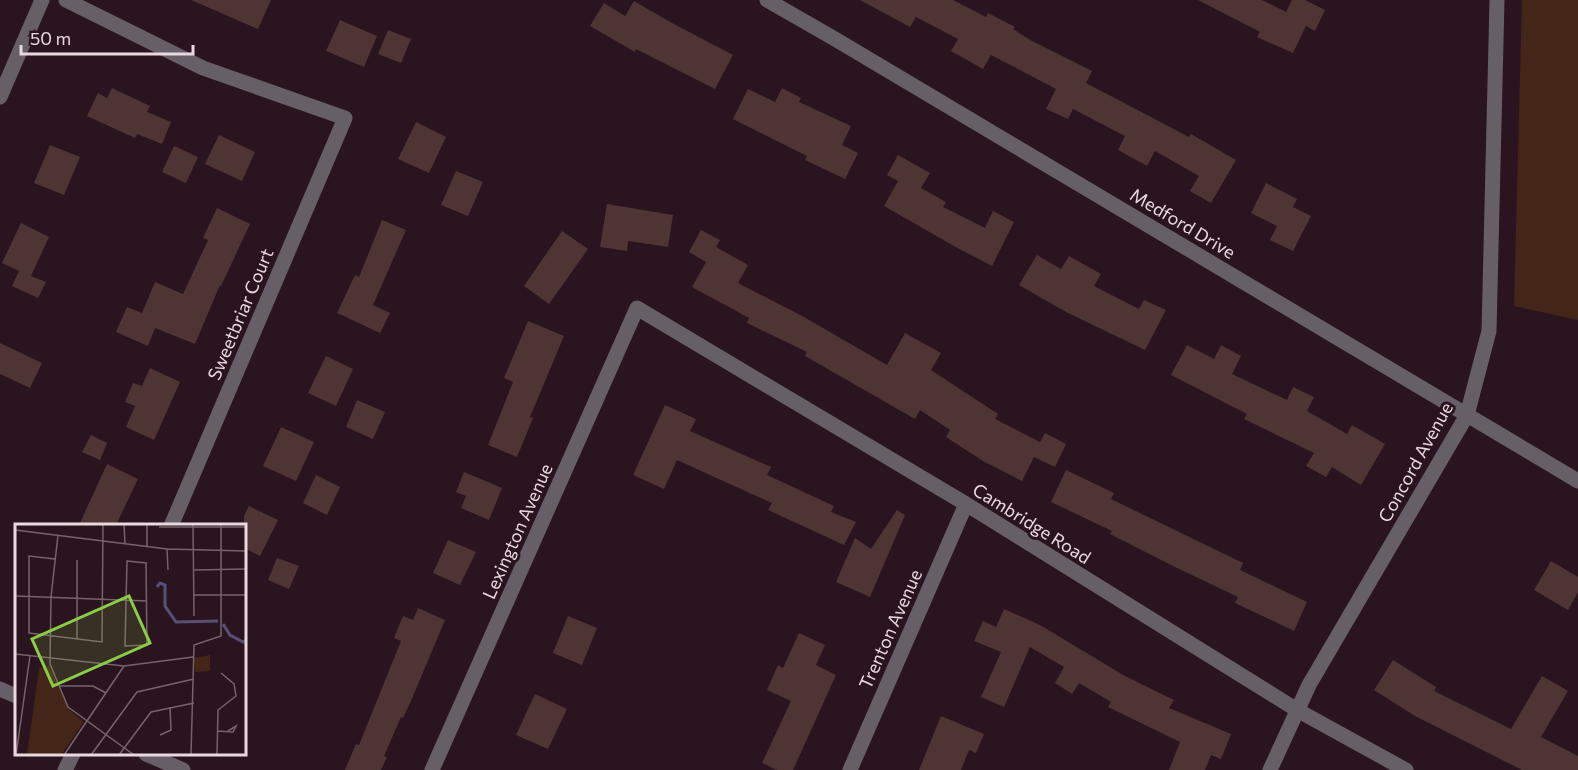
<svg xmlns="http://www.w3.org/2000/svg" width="1578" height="770" viewBox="0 0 1578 770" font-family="Commissioner,sans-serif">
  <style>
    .green { fill: #432618 }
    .building { fill: #4f3434 }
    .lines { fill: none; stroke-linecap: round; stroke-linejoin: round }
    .minor { stroke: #675f68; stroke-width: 15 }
    .tertiary { stroke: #675f68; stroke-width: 15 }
    .labels { text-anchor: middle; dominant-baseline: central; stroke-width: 6; stroke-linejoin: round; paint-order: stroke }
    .street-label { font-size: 18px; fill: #e9d9df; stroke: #2a141f }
    .inset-river { fill: none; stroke: #584f75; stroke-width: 3 }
    .inset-road { fill: none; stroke: #76636c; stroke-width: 1.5 }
    .view { fill: #8bce46; fill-opacity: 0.15; stroke: #8bce46; stroke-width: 3 }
    .inset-edge { fill: none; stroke: #e9d9df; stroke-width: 3 }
  </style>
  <rect width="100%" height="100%" fill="#2a141f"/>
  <!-- green -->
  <path class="green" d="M1522,0H1578V320L1514,306Z"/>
  <!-- building -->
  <g class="building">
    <path d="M191,0H271L258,29Z"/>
    <path d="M860,0H953L986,17L988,13L1015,27L1013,29L1032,41L1092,71L1086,83L1189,137L1191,134L1236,160L1211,203L1190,191L1199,176L1155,151L1147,166L1118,150L1125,136L1073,109L1068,119L1046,109L1056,89L991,55L983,69L951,51L958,39L916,17L910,27Z"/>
    <path d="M1198,0H1262L1286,12L1292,0H1305L1325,10L1315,31L1306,26L1293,53L1257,37L1260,32Z"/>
    <path d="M634,1L672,23L733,55L715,89L636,49L635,52L590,26L604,3L625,16Z"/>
    <path d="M340,20L377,36L364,67L326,51Z"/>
    <path d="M388,30L411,39L401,63L378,54Z"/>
    <path d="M112,88L150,106L147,112L171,122L162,144L137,134L135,138L87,116L98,93L107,98Z"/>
    <path d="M782,88L801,98L799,102L851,126L842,145L858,153L845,179L805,160L807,156L733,119L748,89L775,102Z"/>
    <path d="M416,122L446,137L429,173L398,159Z"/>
    <path d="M219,135L255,152L242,181L205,164Z"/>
    <path d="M50,145L80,157L64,195L34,183Z"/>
    <path d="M174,146L198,157L186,183L162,172Z"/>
    <path d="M898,155L930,173L921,188L946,202L943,207L985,228L993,211L1014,222L992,266L952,245L884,206L898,181L887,175Z"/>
    <path d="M456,171L483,182L468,216L441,205Z"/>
    <path d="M1266,183L1297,199L1293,207L1311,216L1293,251L1270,240L1277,226L1251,213Z"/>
    <path d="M607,204L673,215L668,247L628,241L627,251L600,247Z"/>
    <path d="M217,208L250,224L221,286L220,285L195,344L155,328L148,346L116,332L127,307L142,313L155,282L183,294L208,240L203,238Z"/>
    <path d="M382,220L406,230L373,305L390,313L380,333L337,313L355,275L359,277Z"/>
    <path d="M21,223L49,237L31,276L46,282L38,298L12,286L19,271L2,263Z"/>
    <path d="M701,230L720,240L716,247L748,265L738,283L804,317L887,365L905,333L941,353L931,370L998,414L995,419L1040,442L1045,433L1066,444L1055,467L1034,457L1022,481L983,461L946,437L950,430L920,410L915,419L805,356L807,352L747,323L749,318L692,287L706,262L689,252Z"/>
    <path d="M562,231L588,249L549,304L524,286Z"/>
    <path d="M1037,255L1061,269L1069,256L1101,274L1094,286L1139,309L1144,300L1166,310L1145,350L1066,312L1019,285Z"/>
    <path d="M528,321L564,336L530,417L533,418L517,457L488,445L513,382L504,378Z"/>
    <path d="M0,343L42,363L30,388L0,374Z"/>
    <path d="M1187,345L1214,359L1221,345L1241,356L1232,374L1287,400L1293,387L1314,397L1307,411L1347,434L1352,425L1385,444L1361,485L1332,467L1326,477L1306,466L1314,453L1244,419L1247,414L1171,375Z"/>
    <path d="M326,356L353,369L336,406L308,393Z"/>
    <path d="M150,368L180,382L154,440L126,427L135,406L125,402L133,383L142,386Z"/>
    <path d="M357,400L385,412L373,439L346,427Z"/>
    <path d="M665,405L696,419L690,431L771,467L767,475L834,506L831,512L856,522L844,545L768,510L772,503L677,460L664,489L633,475Z"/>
    <path d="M281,427L314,442L296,481L263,466Z"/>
    <path d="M91,435L107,443L100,460L82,452Z"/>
    <path d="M107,464L138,479L116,525H79Z"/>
    <path d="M1066,470L1114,493L1111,499L1243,563L1240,570L1307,602L1294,631L1235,603L1238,597L1175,567L1110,534L1112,531L1051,502Z"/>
    <path d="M464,472L502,488L489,520L461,508L466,496L456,492Z"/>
    <path d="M316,475L340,487L327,515L303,503Z"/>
    <path d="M249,506L278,520L260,556L244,548V516Z"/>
    <path d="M897,510L905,515L870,597L836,582L855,538L871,549Z"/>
    <path d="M448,540L476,552L460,585L433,573Z"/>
    <path d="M277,558L299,566L289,589L268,580Z"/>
    <path d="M1551,561L1578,577V592L1568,610L1534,590Z"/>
    <path d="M418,608L445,620L411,701L403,718L401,717L384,756L387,757L381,770H345L356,744L359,745L401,641L394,638L403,616L413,620Z"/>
    <path d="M1004,609L1040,625L1125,676L1174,700L1169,708L1231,734L1221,759L1211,755L1205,770H1169L1180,742L1108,707L1111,702L1079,683L1072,694L1055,683L1064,667L1030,647L1004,707L981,697L1001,652L974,641L983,621L996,627Z"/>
    <path d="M568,616L597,628L582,665L553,653Z"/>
    <path d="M799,633L825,645L816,665L836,675L793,770H777L762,763L791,701L767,690L778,665L783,668Z"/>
    <path d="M1393,660L1436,687L1434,691L1511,729L1542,676L1568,691L1541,737L1578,756V770H1522L1415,716L1374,690Z"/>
    <path d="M535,694L567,709L548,749L516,735Z"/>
    <path d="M941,716L984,734L976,753L969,750L961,770H919Z"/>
  </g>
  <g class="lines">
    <!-- minor -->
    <g class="minor">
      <path d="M66,0L203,68L345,118L171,526"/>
      <path d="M767,0L835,39L1578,481"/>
      <path d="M0,97L42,0"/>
      <path d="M0,689L16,696"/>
      <path d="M146,754L183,770"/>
      <path d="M65,770L73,754"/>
      <path d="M432,770L637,308L966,504L1297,710L1406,770"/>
      <path d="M850,770L966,504"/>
    </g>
    <!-- tertiary -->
    <path class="tertiary" d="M1270,770L1309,685L1467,415L1489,331L1497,0"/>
  </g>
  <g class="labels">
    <!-- street labels -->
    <g class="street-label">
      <text transform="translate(1183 223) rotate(31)">Medford Drive</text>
      <text transform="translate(240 314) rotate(-67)">Sweetbriar Court</text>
      <text transform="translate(1415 462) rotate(-61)">Concord Avenue</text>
      <text transform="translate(1032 523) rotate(32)">Cambridge Road</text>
      <text transform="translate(517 531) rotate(-66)">Lexington Avenue</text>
      <text transform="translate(890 629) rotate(-66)">Trenton Avenue</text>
    </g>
  </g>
  <!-- overview -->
  <g transform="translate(15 524)">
    <rect width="231" height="231" fill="#2a141f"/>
    <path d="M195,131V147L180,148L179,134ZM34,142L54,186L69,198L46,231H12L24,144Z" fill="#432618"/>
    <path class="inset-river" d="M142,63L145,59L150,61V82L161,98L203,97M208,100L215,111L228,118L231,116"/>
    <path class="inset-road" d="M109,0L110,20M132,0V22M178,0L179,92M144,3H231M0,6L152,25L231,27M43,11L36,73L35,140L53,183L119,231M152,25L153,46M40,35L14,32V109L87,118L88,0M62,36V115M112,37L131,39L132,121L110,122ZM179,46L231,45M179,71H231M0,72L132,77M0,130L109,142L178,133M44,162H78L91,169M202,207L218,208L221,202L213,207M145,211L156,206L155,183M1,231L15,132M49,231L109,142M76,231L122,168L179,155M104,231L136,188L179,179M176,231L179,121L206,112V0M202,231L203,186L221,172L219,160L206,149"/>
    <path class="view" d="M114,72L135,119L38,162L17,115Z"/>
    <rect width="231" height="231" class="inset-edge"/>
  </g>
  <!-- scale -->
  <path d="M21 45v9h172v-9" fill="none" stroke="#e9d9df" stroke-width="3"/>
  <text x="30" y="45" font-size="18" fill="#e9d9df" stroke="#2a141f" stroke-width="4.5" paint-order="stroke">50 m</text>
</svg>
